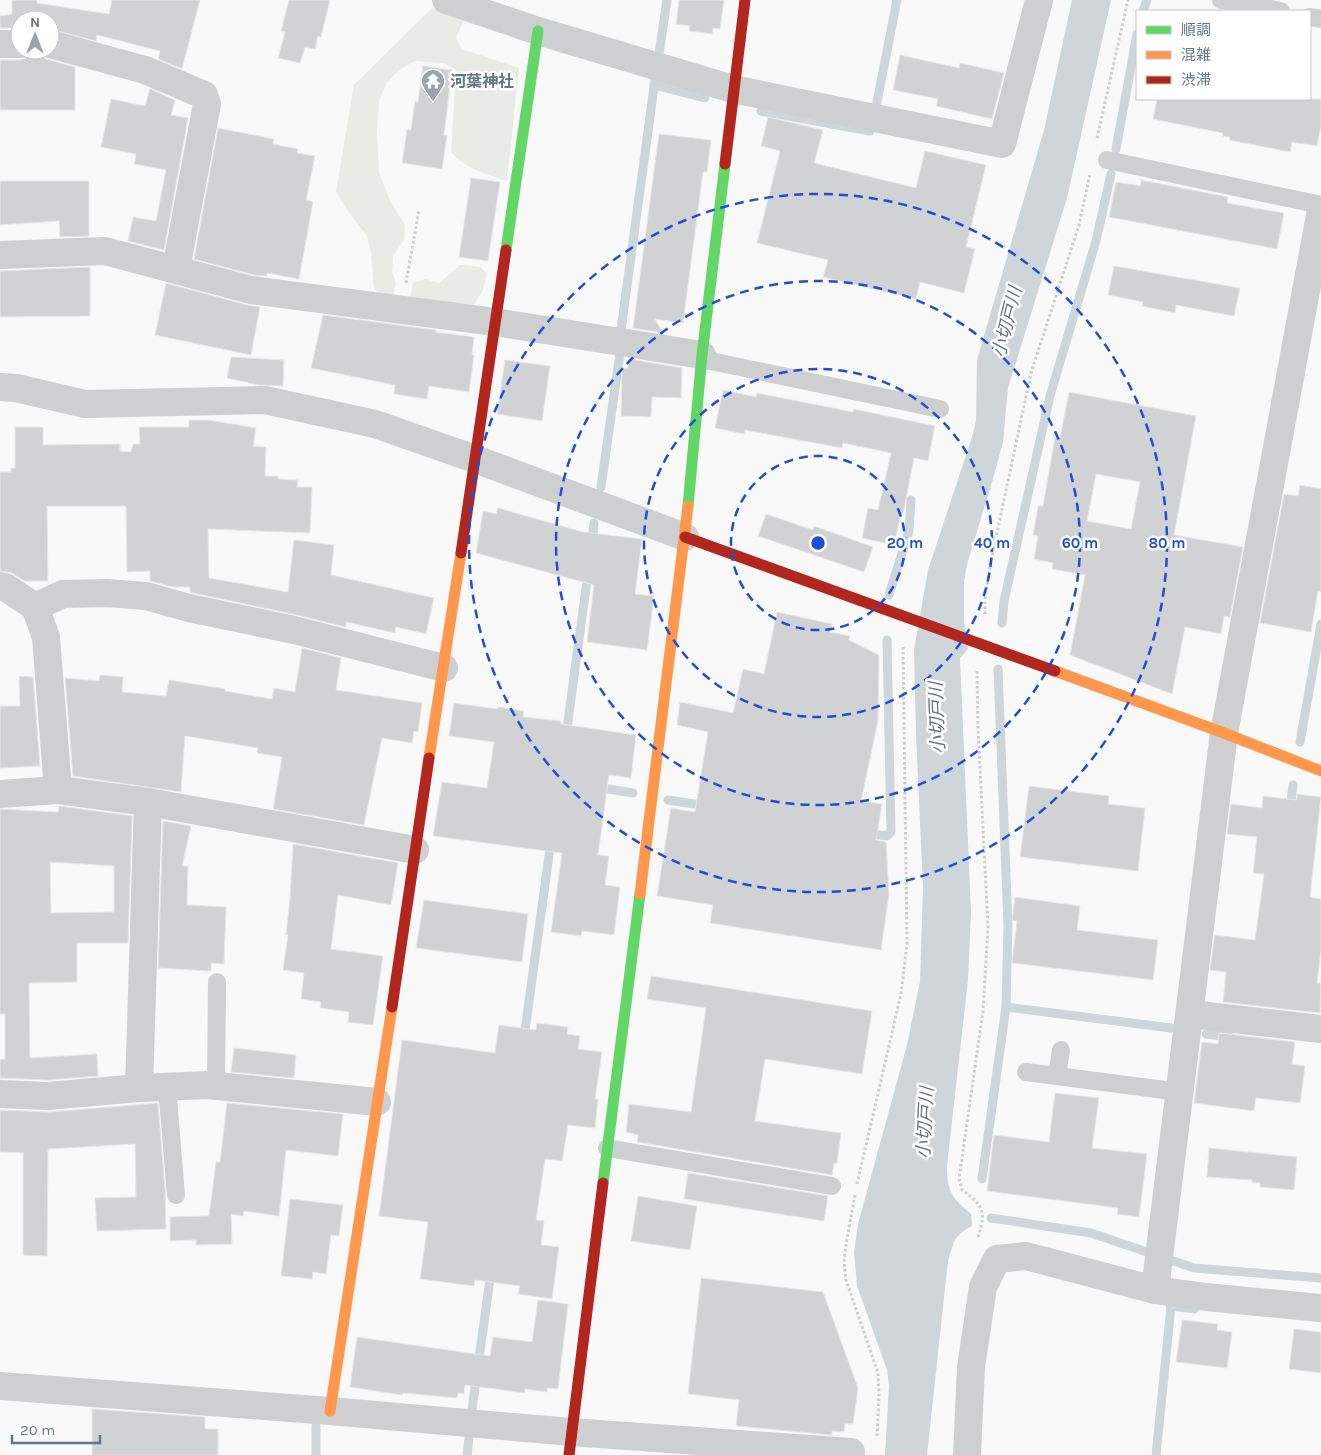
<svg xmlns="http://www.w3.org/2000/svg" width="1321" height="1455" viewBox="0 0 1321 1455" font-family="Karla,'Noto Sans JP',sans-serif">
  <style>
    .green { fill: #e8ebe6 }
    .water { fill: #ced6d9 }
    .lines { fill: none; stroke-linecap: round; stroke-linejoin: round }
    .stream { stroke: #ced6d9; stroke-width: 9 }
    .building { fill: #d0d2d3; stroke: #e8e8e8; fill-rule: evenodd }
    .path { stroke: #cbcccd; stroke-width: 3; stroke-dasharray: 2.5 2.5; stroke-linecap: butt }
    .lane { stroke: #cecfd0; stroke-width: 18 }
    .street { stroke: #cecfd0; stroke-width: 28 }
    .fast { stroke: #63d668; stroke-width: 11 }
    .slow { stroke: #ff974d; stroke-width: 11 }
    .jam { stroke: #b3261e; stroke-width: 11 }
    .ring { fill: none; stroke: #1d4ed8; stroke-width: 2.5; stroke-dasharray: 9 6 }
    .labels { text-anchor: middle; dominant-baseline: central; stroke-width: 5; stroke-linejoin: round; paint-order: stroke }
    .poi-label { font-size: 16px; font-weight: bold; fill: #657683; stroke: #fff; text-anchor: start }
    .water-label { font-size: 18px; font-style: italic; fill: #60757c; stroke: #fff }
    .centre { fill: #1d4ed8; stroke: #fff; stroke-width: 2.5 }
    .ring-label { font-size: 15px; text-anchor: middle; font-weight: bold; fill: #1d4ed8; stroke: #fff; stroke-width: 5; stroke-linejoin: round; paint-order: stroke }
  </style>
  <rect width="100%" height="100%" fill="#f9f9f9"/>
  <!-- green -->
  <g class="green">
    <path d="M432,8L465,18L456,38L462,49L519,68L507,181C487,174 465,169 451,152L456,75L455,69L443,63L415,61L401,69L387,82L379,101L377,133L379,173L391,203L405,225L404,240L393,256L392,272L396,283L393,296L384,299L374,288L371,253L367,236L347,210L336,192L354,85Z"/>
    <path d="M460,265L481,267L487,274L483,290L470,310L409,306L413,283L425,279L439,283Z"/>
  </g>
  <!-- water -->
  <path class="water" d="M1072,0H1111L1067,198L1008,388L1003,442L993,479L968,561L964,581V621L968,649L960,658L971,912L968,980L947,1166C947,1191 952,1198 971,1214L972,1226C953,1236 954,1242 948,1261L927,1455H885L889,1386L887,1370L857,1286L854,1252L858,1224L907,1045L920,982L923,887L916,735L914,650L928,570L972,437L976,421L977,360L1044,130Z"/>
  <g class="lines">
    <!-- stream -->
    <g class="stream">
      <path d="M1143,11L1147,0"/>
      <path d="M659,54L667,0"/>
      <path d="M654,85L705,98"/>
      <path d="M877,102L897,0"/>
      <path d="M761,111L870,131"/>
      <path d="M1116,149L1137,34"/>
      <path d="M621,330L655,80"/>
      <path d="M601,487L620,353"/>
      <path d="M592,543L594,523"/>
      <path d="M889,595L909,531L911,500"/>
      <path d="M1002,623L1004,601L1050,396L1096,241L1111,174"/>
      <path d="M566,736L588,573"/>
      <path d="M1300,742L1321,624"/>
      <path d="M597,787L633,793"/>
      <path d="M668,800L707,806"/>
      <path d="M1290,810L1293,785"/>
      <path d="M865,833L887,836L891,832L887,640"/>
      <path d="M1006,1007L1171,1028"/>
      <path d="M1206,1034L1230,1037"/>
      <path d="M524,1038L551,841"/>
      <path d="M982,1179L1006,1007L1008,926L998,669"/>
      <path d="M991,1218L1091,1233L1194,1268L1321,1278"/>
      <path d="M472,1409L491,1272"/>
      <path d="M316,1426V1455"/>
      <path d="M467,1455L469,1438"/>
      <path d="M1156,1455L1171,1306L1194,1309"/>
    </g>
  </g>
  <!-- building -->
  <g class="building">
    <path d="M12,0H37V3L109,14L112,0H200L182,69L158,59L160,51L97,35L96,41L50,29V20H20V28H0V16L12,14Z"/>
    <path d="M289,0H330L321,37L318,36L315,49L305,47L300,63L278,58L285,32L281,31Z"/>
    <path d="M679,0H724L720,29L713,28L712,34L689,31L690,26L676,24Z"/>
    <path d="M34,50L46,59L75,67V110H0V60H20L27,58Z"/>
    <path d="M900,55L959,68L960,63L1004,73L992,119L936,106L938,99L893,90Z"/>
    <path d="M423,66L452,70L444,135L447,136L442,169L402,163L407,130H411L415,101L418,102Z"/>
    <path d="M150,89L175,100L171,115L188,118L164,250L128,241L133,217L156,221L166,170L134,164L136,154L101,147L111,99L145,106Z"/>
    <path d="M1157,99H1321V126L1317,146L1292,142L1290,152L1229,140L1230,137L1222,136L1223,133L1153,119Z"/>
    <path d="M768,117L823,130L814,163L916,188L925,151L986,165L966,247L975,249L964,293L920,282L916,299L823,277L828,260L757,243L780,151L761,146Z"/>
    <path d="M218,128L274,139L273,144L298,149L297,153L315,156L306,200L313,202L299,279L267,273V276L254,275L194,259Z"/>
    <path d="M659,134L711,140L707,172H703L683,323L655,319L663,333L633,328Z"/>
    <path d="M471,178L500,182L488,261L459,257Z"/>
    <path d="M1141,180L1228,197L1227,203L1284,213L1277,249L1109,217L1116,182L1140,186Z"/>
    <path d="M0,181H89V236L60,237L59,221L0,225Z"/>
    <path d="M1114,266L1240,288L1234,316L1176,305L1175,313L1142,306L1143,302L1108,295Z"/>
    <path d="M90,267V316L0,317V271Z"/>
    <path d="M166,283L247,305L260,307L251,355L155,335Z"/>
    <path d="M323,315L436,330V332L474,337L472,355H474L469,392L429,386L427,399L394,394L395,385L311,368Z"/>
    <path d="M231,357L284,360L283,386L258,385L227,378Z"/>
    <path d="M629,359L682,368L681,398L652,397L651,417L621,416L622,368H628Z"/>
    <path d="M505,360L550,366L542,421L497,414Z"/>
    <path d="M723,390L756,397L757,393L853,412L854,409L935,426L928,461L914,458L903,514L901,513L894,545L862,538L868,508L878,510L891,453L843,443L842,448L745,430L744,434L715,428Z"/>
    <path d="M1069,392L1196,416L1174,535L1243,547L1230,617L1224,616L1221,634L1185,627L1172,694L1070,655L1085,575L1052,569L1053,563L1034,559L1038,536L1033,535L1038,506H1043L1055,437L1060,438ZM1096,474L1140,482L1131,529L1087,521Z"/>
    <path d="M189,420H208L256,428L253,446L266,447L265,476H278V479L298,480L297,487H312L310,533L208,529L209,578L288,592L294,540L334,545L331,575L434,598L426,634L396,627L395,633L346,622V627L297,615L193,593L190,592V587H173L150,581V571L127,572L126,506H47L48,581H24L12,573L0,571V472H11V468H15V427H43V445L120,444V451L131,452L133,444H140L139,427H189Z"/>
    <path d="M1300,485L1321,489V591H1318L1311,632L1260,623L1284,494L1298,496Z"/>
    <path d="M498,508L583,532L642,539L635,594L654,596L647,650L587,642L594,585L476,553L483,511L496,514Z"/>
    <path d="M766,514L813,530L814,526L873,547L864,572L758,536Z"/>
    <path d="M777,612L832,624L830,632L850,636L849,640L879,655L878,721L861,801L882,804L876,840L886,842L889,894L881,950L710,923L713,905L657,896L671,808L695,812L708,732L677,725L680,702L733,713L743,669L764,674Z"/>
    <path d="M302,648L341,658L336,690L422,703L418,732L414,731L412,743L382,738L364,825L273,809L282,757L257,753L258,748L185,736L181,792L73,776L65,678L99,681L100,675L123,677L122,692L166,696L169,680L225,689V691L272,699L274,688L295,692Z"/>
    <path d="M19,676L33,677L40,766L0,768V706H20Z"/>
    <path d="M454,703L498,709V707L524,711L523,717L561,721V724L636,735L631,778L609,775L598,855L609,856L605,885L620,887L614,935L582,931L581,936L551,932L562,853L433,836L442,782L487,788L494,742L449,736Z"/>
    <path d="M1029,786L1109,796L1108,804L1145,808L1138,871L1020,857Z"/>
    <path d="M1297,794L1321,797L1310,897L1321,899V951L1317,983H1321L1320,1013L1223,1002L1226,972L1210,970L1215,935L1255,940L1264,874L1253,873L1257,837L1227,834L1231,804L1262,808L1263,796L1297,800Z"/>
    <path d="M59,806L132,816L128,943H77V982L29,983L30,1058L97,1054L98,1076L48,1080L0,1078V1059H5V1014H0V809L58,812ZM50,862L114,866V912L51,913Z"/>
    <path d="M163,821L191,826L182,866H188L187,905L226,907L224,964L211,963V971L158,968Z"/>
    <path d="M293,844L398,863L391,905L338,895L331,949L383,956L373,1025L348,1022L349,1012L320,1008L321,1002L301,999L304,973L283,970L288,935H286L290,898Z"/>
    <path d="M1015,897L1080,906L1077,930L1158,940L1153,980L1012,963L1017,921L1012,920Z"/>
    <path d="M424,900L528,914L522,962L416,948Z"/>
    <path d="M651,976L872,1011L862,1074L765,1059L755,1121L841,1133L837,1163H834L832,1175L637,1142L638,1135L626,1132L629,1104L691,1112L706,1008L647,999Z"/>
    <path d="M537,1023L568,1027L567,1034L580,1036L578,1049L602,1052L595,1099H598L595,1128L568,1125L562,1161L545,1159L536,1220L544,1221L541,1245L559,1247L552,1299L518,1294L520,1286L475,1280L474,1286L420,1279L428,1222L379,1216L402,1040L495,1053L499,1025L536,1030Z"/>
    <path d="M1219,1033L1295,1042L1292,1064L1305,1066L1300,1103L1256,1098L1254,1111L1194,1103L1202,1042L1218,1044Z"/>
    <path d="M234,1048L296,1055L294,1078L231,1072Z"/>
    <path d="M1055,1093L1099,1098L1092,1148L1147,1154L1139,1217L1117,1214L1118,1208L987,1191L994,1135L1049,1142Z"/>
    <path d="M158,1103L165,1189L166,1229L97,1231L95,1198L136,1197L135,1144L48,1149L47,1256L23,1255V1153L0,1152V1110L49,1112Z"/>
    <path d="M227,1103L343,1114L338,1156L286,1150L279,1216L244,1211L243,1216L231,1214L232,1244L196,1245V1240L170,1241V1217L209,1216L216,1162H220Z"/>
    <path d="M1209,1148L1297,1157L1294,1190L1260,1187V1183L1252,1182V1180L1207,1177Z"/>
    <path d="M688,1173L828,1196L824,1221L684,1199Z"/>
    <path d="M638,1196L697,1206L690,1250L631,1241Z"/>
    <path d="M290,1199L343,1205L339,1236L331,1235L326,1274L313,1272L312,1279L281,1276Z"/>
    <path d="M701,1278L823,1292L858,1388L853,1424H845L844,1432L832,1431V1435L736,1426L739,1400L688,1394Z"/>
    <path d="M538,1300L568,1304L558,1389L547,1388V1392L525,1389V1393L465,1385L464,1394L458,1393L457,1398L403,1393L402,1395L350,1387L357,1337L490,1356L493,1337L532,1342Z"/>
    <path d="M1182,1320L1218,1324L1217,1330L1232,1332L1227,1368L1176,1362Z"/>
    <path d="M1294,1329L1321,1332V1373L1289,1369Z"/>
    <path d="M92,1409L205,1417V1429H218V1455H92Z"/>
  </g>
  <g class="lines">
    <!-- path -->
    <g class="path">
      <path d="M1097,138L1128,0"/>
      <path d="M406,283L419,210"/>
      <path d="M985,614V599L991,561L1031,373L1079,225L1090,174"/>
      <path d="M977,671L978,729L988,927L983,1011L959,1179L962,1190C984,1205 986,1212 978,1238"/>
      <path d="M857,1184L901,994L907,944L903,646"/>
      <path d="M855,1195L846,1244L844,1262L846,1280L878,1373L879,1395L877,1438"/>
    </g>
    <!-- lane -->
    <g class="lane">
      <path d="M1221,0L1281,11"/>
      <path d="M1310,17L1321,19"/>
      <path d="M1107,160L1321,205"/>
      <path d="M701,359L940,409"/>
      <path d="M1026,1072L1180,1092"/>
      <path d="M1057,1076L1061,1050"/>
      <path d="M167,1086L176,1195"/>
      <path d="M216,1086L217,982"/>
      <path d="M607,1148L832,1186"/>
    </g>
    <!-- street -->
    <g class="street">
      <path d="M446,0L538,31L733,89L1002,144L1039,0"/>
      <path d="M0,44H20"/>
      <path d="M50,44L145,70L204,95L207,104L176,269"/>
      <path d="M1321,210L1224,733L1155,1290L1206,1297L1321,1308"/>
      <path d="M0,255L105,251L251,290L495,322L702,355"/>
      <path d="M0,387L16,388L85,404L265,400L375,424L475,459L685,537"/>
      <path d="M0,586L7,588L35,607L46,637L58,790"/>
      <path d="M35,607L63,594L107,593L146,596L189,608L294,630L444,668"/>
      <path d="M0,794L58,790L148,802L415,850"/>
      <path d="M1190,1014L1321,1029"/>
      <path d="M139,1088L148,802"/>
      <path d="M0,1094L48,1096L139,1088L207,1085L377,1102"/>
      <path d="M0,1386L330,1411L571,1432L851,1452"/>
      <path d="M967,1455L971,1367L983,1287L997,1259L1026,1256L1155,1290"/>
    </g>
    <!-- fast -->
    <g class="fast">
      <path d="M506,250L538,31"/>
      <path d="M688,506L702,355L725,164"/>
      <path d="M603,1183L640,894"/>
    </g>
    <!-- slow -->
    <g class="slow">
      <path d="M1055,671L1224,733L1321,771"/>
      <path d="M429,758L461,553"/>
      <path d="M640,894L688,506"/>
      <path d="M330,1411L392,1007"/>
    </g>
    <!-- jam -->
    <g class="jam">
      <path d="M725,164L745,0"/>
      <path d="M685,537L1055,671"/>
      <path d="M461,553L506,250"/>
      <path d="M392,1007L429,758"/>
      <path d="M569,1455L603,1183"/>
    </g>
  </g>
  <!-- distance rings -->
  <g class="ring">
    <circle cx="818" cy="543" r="87"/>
    <circle cx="818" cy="543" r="174"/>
    <circle cx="818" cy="543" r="262"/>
    <circle cx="818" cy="543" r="349"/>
  </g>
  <!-- icons -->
  <defs>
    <g id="temple-pin" transform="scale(1.25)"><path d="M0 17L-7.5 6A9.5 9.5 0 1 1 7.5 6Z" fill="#99a4ac" stroke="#fff"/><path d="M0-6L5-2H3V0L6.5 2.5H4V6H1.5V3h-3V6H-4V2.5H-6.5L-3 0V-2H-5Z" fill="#fff"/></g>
  </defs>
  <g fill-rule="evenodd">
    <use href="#temple-pin" x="433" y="81"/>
  </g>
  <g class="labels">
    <!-- poi labels -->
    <g class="poi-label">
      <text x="450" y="81">河葉神社</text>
    </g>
    <!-- water labels -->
    <g class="water-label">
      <text transform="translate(1007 322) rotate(-76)">小切戸川</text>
      <text transform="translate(937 718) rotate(-92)">小切戸川</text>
      <text transform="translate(925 1123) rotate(-87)">小切戸川</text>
    </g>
  </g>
  <circle cx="818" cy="543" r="8" class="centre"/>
  <g class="ring-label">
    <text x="905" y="548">20 m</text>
    <text x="992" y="548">40 m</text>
    <text x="1080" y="548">60 m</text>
    <text x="1167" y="548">80 m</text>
  </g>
  <!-- legend -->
  <rect x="1136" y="10" width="175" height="90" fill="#ffffff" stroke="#c1c8cd"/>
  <rect x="1146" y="26" width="25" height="8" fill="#63d668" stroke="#c1c8cd"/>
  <text x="1181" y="35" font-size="15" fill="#657683">順調</text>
  <rect x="1146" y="51" width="25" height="8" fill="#ff974d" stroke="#c1c8cd"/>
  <text x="1181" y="60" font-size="15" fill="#657683">混雑</text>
  <rect x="1146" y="76" width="25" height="8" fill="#b3261e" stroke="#c1c8cd"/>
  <text x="1181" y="85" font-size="15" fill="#657683">渋滞</text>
  <!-- north arrow -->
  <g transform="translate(35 35)"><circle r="24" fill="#ffffff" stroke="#c1c8cd"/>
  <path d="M0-4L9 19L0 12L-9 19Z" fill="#99a4ac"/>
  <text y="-8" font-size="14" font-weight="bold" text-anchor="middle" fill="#657683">N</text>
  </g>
  <!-- scale -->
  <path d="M12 1435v8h88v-8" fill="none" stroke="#657683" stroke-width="2.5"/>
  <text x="20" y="1435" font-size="15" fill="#657683" stroke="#ffffff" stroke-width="4" paint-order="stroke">20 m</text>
</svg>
